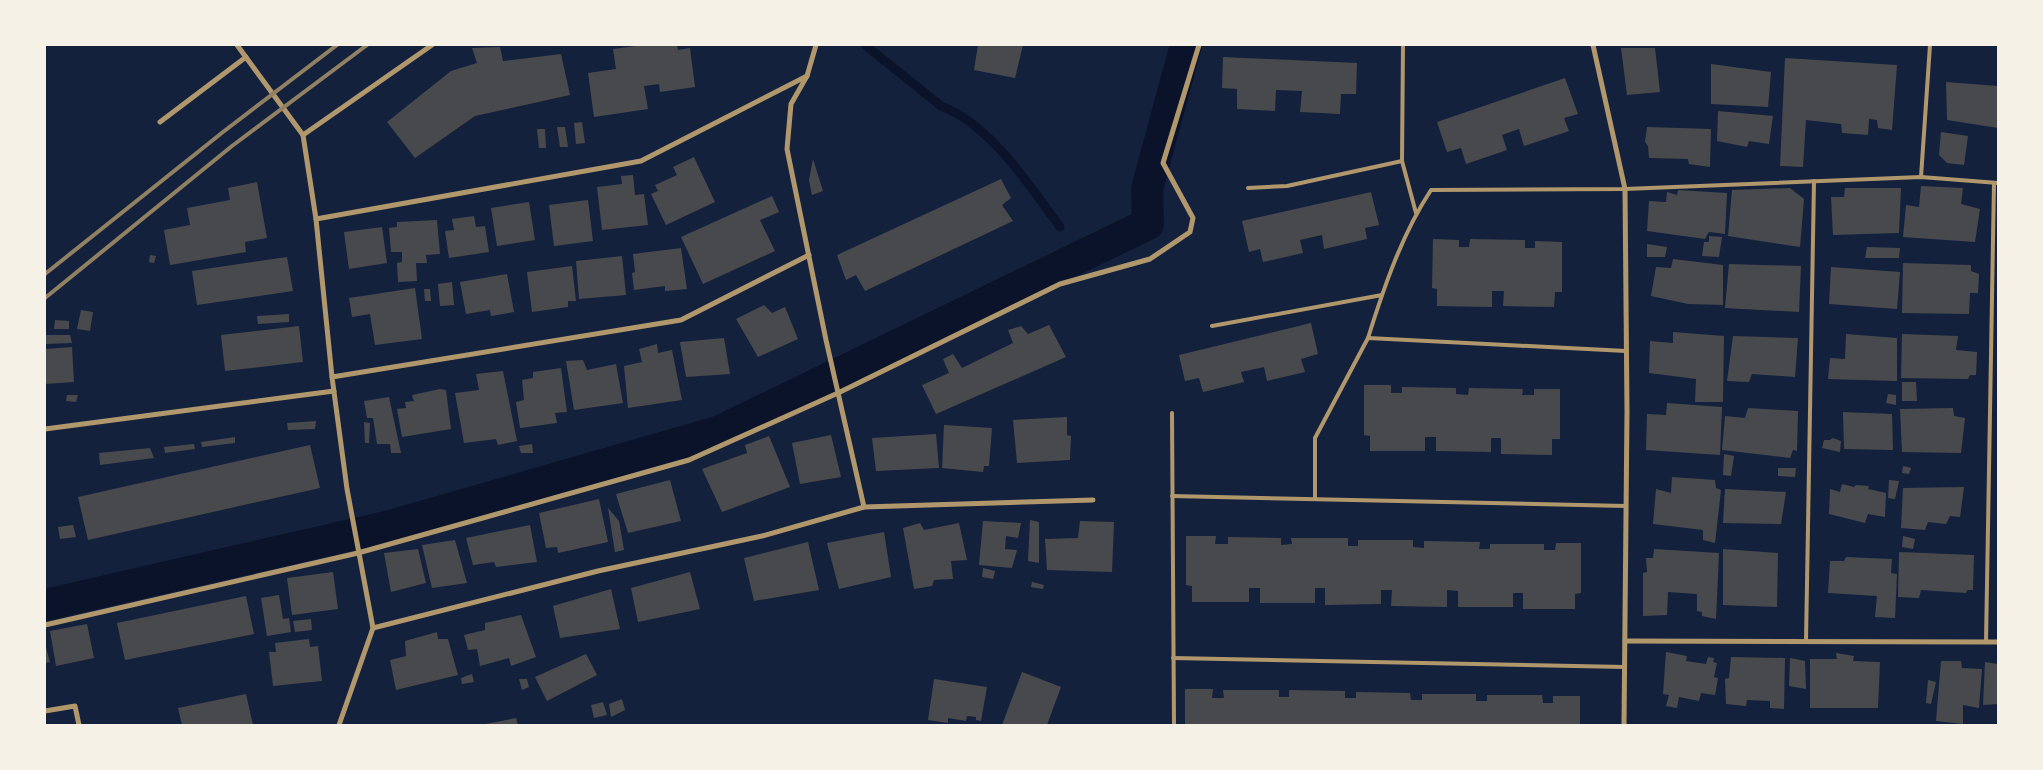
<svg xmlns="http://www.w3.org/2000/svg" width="2043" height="770" viewBox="0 0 2043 770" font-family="Overpass,sans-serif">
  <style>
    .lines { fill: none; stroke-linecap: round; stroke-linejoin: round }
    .stream { stroke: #0b132b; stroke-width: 9 }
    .canal { stroke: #0b132b; stroke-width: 32 }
    .building { fill: #48494c }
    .service { stroke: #b1986c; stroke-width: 4 }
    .minor { stroke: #b1986c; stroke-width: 5 }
    .rail { stroke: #918062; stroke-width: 4 }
  </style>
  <rect width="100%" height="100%" fill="#14213d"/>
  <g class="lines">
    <!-- stream -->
    <path class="stream" d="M865,45L941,106C991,125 1029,185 1060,227"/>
    <!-- canal -->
    <path class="canal" d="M45,605L390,526L718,432L1148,224L1147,189L1186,45"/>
  </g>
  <!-- building -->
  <g class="building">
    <path d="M643,45H677L678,50L690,48L695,87L660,92L659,84L644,86L648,109L594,117L588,73L616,69L613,49Z"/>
    <path d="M978,45H1023L1015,78L974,70Z"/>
    <path d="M500,47L503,61L561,54L570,95L475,116L415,158L387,122L451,71L477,63L472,48Z"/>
    <path d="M1621,48H1655L1660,92L1627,95Z"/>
    <path d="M1223,57L1357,63L1356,94H1341L1340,114L1300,112L1302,91L1276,90L1275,111L1237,109V89L1222,88Z"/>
    <path d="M1785,58L1897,65L1892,130L1878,128L1877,120L1869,119L1868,135L1842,133L1841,124L1806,120L1803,167L1780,166Z"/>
    <path d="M1711,64L1771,72L1768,107L1711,104Z"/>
    <path d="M1565,78L1578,114L1564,118L1569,131L1524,146L1519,129L1502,135L1507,150L1466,164L1461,148L1447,152L1437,122Z"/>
    <path d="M1946,82L1998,86V128L1947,120Z"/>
    <path d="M1718,111L1773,116L1769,144L1749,141L1747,147L1717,141Z"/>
    <path d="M582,122L585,143L576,144L574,123Z"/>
    <path d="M557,127H565L568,147H560Z"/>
    <path d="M1647,127L1711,129L1710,167L1689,164L1688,159L1649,158L1648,146L1645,142Z"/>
    <path d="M537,129H545L546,148H539Z"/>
    <path d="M1941,132L1968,136L1964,165L1947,163L1939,155Z"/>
    <path d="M694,157L715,202L666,225L651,194L658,191L655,185L677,175L673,167Z"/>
    <path d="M813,159L823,191L812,195L809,180Z"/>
    <path d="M633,175L635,195L644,194L648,225L602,230L597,187L622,184L621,176Z"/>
    <path d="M1001,179L1011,198L1002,205L1013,221L865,291L856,275L846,280L837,255Z"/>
    <path d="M257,182L267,238L245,242L246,252L170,265L164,230L190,225L187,208L230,200L228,188Z"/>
    <path d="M1921,186L1963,188L1961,204L1980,209L1975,242L1903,237L1906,205L1919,207Z"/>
    <path d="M1790,188L1804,199L1800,247L1728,236L1732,190Z"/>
    <path d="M1845,188H1901L1899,233L1833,235L1831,197H1844Z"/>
    <path d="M1678,190L1727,193L1725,234L1709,232L1705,239L1647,231L1649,201L1666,202L1667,192L1677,195Z"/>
    <path d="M1371,192L1379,225L1365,228L1367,239L1324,249L1322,235L1300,240L1303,253L1263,262L1260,249L1249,252L1242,221Z"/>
    <path d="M772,196L779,212L760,220L775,251L703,284L681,237Z"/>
    <path d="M588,200L593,241L554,246L549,205Z"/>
    <path d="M529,202L535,240L497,246L491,208Z"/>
    <path d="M474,216L476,227L485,226L489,252L449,258L445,231L454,230L452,219Z"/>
    <path d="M437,220L440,254L426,255L427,263H416L417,281L398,282L397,263L402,262V252H391L389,228L397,227V222Z"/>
    <path d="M382,227L387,263L349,269L344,232Z"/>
    <path d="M1709,236L1722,237L1719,257L1702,256L1704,242H1709Z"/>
    <path d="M1433,239L1459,240V247H1469L1470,239L1525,240V248H1535V241L1562,242V292H1555L1554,307L1503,306L1504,291H1492V307L1437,306V289L1432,288Z"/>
    <path d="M1647,244L1667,247L1665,257H1647Z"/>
    <path d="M1867,247L1900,248L1899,258H1865Z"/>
    <path d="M681,248L687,289L665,291V286L634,290L632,273L635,272L633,254Z"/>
    <path d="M150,255L156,256L154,263L149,262Z"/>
    <path d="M622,256L626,295L579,299L576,261Z"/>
    <path d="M287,257L293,291L197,305L192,271Z"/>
    <path d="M1673,259L1723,265V305L1688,304L1651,296L1656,267L1671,268Z"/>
    <path d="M1903,263L1971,265V271L1979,274L1978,293H1970L1969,314L1902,313Z"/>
    <path d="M1729,264L1801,266L1799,312L1725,308Z"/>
    <path d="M572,266L576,301H568V307L532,312L527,272Z"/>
    <path d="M1831,267L1900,272L1897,309L1829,304Z"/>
    <path d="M507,274L514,312L491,316L490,310L466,314L460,282Z"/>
    <path d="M452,282L454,305L440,306L438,284Z"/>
    <path d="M415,288L422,339L375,345L370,314L352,317L349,298Z"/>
    <path d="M424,289H430L431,301H425Z"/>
    <path d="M764,305L772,313L785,307L798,339L758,357L736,319Z"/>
    <path d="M81,310L93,312L90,331L77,329Z"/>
    <path d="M289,314V322L258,324L257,316Z"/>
    <path d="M55,320L69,321V329H54Z"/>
    <path d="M1311,323L1318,354L1301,359L1305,372L1267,381L1264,367L1241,372L1244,382L1203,392L1199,378L1185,381L1179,355Z"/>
    <path d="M1049,325L1066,357L936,414L922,385L949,373L943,359L953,354L962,368L1013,343L1008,330L1021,326L1028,334Z"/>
    <path d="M299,326L303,362L225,371L221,335Z"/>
    <path d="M1673,332L1724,336L1723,402H1695L1696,379L1649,373L1650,341L1673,343Z"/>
    <path d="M1846,334L1897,338V381L1828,379L1830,358L1845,359Z"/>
    <path d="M1902,334L1958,336L1956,350L1977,352L1976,375H1970L1968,379L1901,378Z"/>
    <path d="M45,335H70L72,343L45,344Z"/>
    <path d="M1733,336L1798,338L1795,377L1752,374L1749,382L1727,381Z"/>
    <path d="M724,338L730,374L686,377L680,342Z"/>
    <path d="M657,344L658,353L672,350L682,400L628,408L624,366L642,362L639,349Z"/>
    <path d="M72,347L74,382L45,384V349Z"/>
    <path d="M583,360L587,370L616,364L623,403L574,410L566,361Z"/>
    <path d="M561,368L567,412L555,413L557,423L520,428L516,402L524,400L522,380L533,378V372Z"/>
    <path d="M503,371L517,441L498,445L496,439L464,443L455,393L479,390L476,374Z"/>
    <path d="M1902,382H1916L1917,401H1902Z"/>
    <path d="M1364,385H1391V393H1402V387L1456,388V394L1468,395L1469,388L1523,389L1522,395H1534V389H1560V439H1552V455L1501,454V438H1491V452L1436,451V437H1425V451H1370V436L1364,435Z"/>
    <path d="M440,389L446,390L451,429L402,437L397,409L406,408L405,402L414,401L412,395Z"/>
    <path d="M1888,394L1896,395V405L1886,403Z"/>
    <path d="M67,395H78L76,402L66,401Z"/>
    <path d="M389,397L401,453H391L390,444H377L373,418H367L364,401Z"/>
    <path d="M1667,403L1722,407L1720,455L1646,450L1647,414L1666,415Z"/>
    <path d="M1748,408L1798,411L1797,451L1793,450L1790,458L1722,450L1725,416L1745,418Z"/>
    <path d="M1953,408L1954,416L1965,418L1961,453L1902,452L1900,409Z"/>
    <path d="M1843,412L1892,414L1893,450L1844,449Z"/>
    <path d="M1067,417V435L1071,436L1070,460L1017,463L1013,420Z"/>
    <path d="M316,421L315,429L288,430L287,423Z"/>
    <path d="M364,422L370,423L369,443H365Z"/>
    <path d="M944,425L992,428L989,466H984L983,472L942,468Z"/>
    <path d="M936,434L939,468L876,471L872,438Z"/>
    <path d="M831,435L841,477L800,484L792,443Z"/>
    <path d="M769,436L790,487L722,512L702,469L747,453L745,445Z"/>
    <path d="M235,437V443L202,447L201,442Z"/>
    <path d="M1833,438L1841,441L1840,452L1822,448L1824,440H1830Z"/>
    <path d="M194,444L195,449L165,453L164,447Z"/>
    <path d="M532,444L533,453H521L519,446Z"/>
    <path d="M310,445L320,488L88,540L78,497Z"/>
    <path d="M150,448L154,458L100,465L99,453Z"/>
    <path d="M1724,454L1734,456L1731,476L1723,475Z"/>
    <path d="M1903,466L1911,468L1909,474L1902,473Z"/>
    <path d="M1778,468H1796L1795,477L1778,476Z"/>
    <path d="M1672,477L1715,480L1716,488L1721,490L1715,543L1703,540V530L1653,524L1656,489L1671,493Z"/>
    <path d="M670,480L681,521L628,533L616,494Z"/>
    <path d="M1889,480L1899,481L1895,499L1888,498Z"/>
    <path d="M1842,484L1854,487L1856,485L1869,486L1868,489L1886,493L1885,517L1868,514L1865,523L1829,514L1830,489L1840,492Z"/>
    <path d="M1964,487L1960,517L1950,516L1946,524L1928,522L1925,530L1901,528L1903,488Z"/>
    <path d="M1725,489L1786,492L1781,524L1723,523Z"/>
    <path d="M599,499L608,542L558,553L557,547L546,548L539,513Z"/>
    <path d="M608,508L619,521L624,550L615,552Z"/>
    <path d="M1030,520L1039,522V563L1028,561Z"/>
    <path d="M983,521L1021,523L1018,538L1006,536L1005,549L1017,550L1012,568L979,565Z"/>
    <path d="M1080,521L1114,522L1112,572L1047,570L1045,539L1078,538Z"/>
    <path d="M920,523L924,530L959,523L967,560L951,561L953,579L934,580L932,586L914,589L903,528Z"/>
    <path d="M73,525L76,537L60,539L58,527Z"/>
    <path d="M530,525L537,562L496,567L494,562L473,565L466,538Z"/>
    <path d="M884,532L891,577L839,589L827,543Z"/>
    <path d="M1186,536H1216L1215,544H1228V537L1281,538V545L1292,544L1291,538H1348V546H1358V540H1413V547L1424,548V541L1480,542L1479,549H1490V544H1544V550H1555L1556,543H1581V593L1575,594V609H1523V593H1513V607H1458V591L1447,590V607L1391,606L1392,590H1381V604L1325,605V588H1315V603H1260V588H1249V602H1192V586L1186,585Z"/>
    <path d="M1903,536L1915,539L1913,549L1902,547Z"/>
    <path d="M455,540L467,583L432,588L422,545Z"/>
    <path d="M808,542L819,590L754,601L744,558Z"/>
    <path d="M418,549L426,583L391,592L384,553Z"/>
    <path d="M1654,549L1719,553L1716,619L1702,616V612L1697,611V594L1668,592L1667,615L1643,616V573L1647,572L1646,558H1653Z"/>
    <path d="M1723,549L1778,553L1777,607L1723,605Z"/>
    <path d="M1899,552L1974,555L1973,590H1967L1966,593L1921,590L1919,598L1898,597Z"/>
    <path d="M1846,557L1892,559L1891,573L1897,574L1895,618L1875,617L1877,596L1828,593L1830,561H1844Z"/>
    <path d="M983,568L995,571L993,579L982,577Z"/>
    <path d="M333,572L338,609L292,615L287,578Z"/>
    <path d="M690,572L700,609L638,622L631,588Z"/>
    <path d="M1032,582L1044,585L1043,589L1031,587Z"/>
    <path d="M611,589L620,629L560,638L553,606Z"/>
    <path d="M279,595L283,619L289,618L291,632L267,636L261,598Z"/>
    <path d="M246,596L254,634L125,660L117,623Z"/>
    <path d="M521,615L536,657L511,666L509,658L480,666L477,649L468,650L464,635L485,630V623Z"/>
    <path d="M311,619L312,630L295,632L293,621Z"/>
    <path d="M87,624L94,658L56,666L50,631Z"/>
    <path d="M437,632L438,639H448L458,675L396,690L390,660L406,656L405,641Z"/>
    <path d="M309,639L310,647L318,646L322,681L273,686L269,652H276L275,643Z"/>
    <path d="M45,644L50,662L45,663Z"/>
    <path d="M1666,652L1687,656L1686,661L1706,664L1708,657L1714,658L1713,662L1717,663L1714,677L1718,678L1715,695L1701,693L1699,701L1679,697L1677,708L1666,706L1669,695L1663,694Z"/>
    <path d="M1836,653L1854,656L1853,661L1880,662L1878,708H1810V659H1837Z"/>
    <path d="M586,654L597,675L547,701L535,677Z"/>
    <path d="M1731,657L1785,658L1784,709L1770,708V701L1747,700L1746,706L1726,704L1725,679L1729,678Z"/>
    <path d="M1790,658L1805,661L1806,689L1789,686Z"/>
    <path d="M1941,661H1961L1962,668L1982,669L1979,708L1963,705V724L1936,721Z"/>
    <path d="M1985,662L1998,664V704L1983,705Z"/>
    <path d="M1022,672L1061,687L1047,725H1002Z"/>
    <path d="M472,674L474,682L462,684L461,678Z"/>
    <path d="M519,679H527L529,687L522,690Z"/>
    <path d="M934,679L987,687L981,721L976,720V717L967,716L966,721L948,718V723L928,720Z"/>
    <path d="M1928,680L1936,682L1931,704L1926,703Z"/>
    <path d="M1185,689H1213L1212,698H1224L1223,690H1279V697H1289V690L1345,691V698H1356V692L1410,693L1411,700H1422V694H1476V701H1487V695H1542L1543,703H1553V696H1580V725H1185Z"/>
    <path d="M246,694L253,725H182L178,708Z"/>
    <path d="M622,699L625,710L611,717L609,704Z"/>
    <path d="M603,702L607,715L594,718L591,705Z"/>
    <path d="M516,718L518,725H486V724Z"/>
  </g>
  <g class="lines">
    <!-- service -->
    <g class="service">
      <path d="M1403,45L1402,161L1416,213"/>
      <path d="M1921,177L1930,45"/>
      <path d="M1248,188L1287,186L1402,161"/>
      <path d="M1212,326L1382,295"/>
      <path d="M1368,338C1384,287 1402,234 1431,190L1625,189L1921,177L1998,183"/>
      <path d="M1172,413L1174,725"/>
      <path d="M1172,496L1626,506"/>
      <path d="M1315,499V438L1368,338L1626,351"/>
      <path d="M1806,641L1814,181"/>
      <path d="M1986,642L1994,183"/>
      <path d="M1173,658L1625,667"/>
    </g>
    <!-- minor -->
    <g class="minor">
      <path d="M237,45L303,135"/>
      <path d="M1593,45L1625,189L1627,411L1624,725"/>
      <path d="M160,122L246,57"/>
      <path d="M316,219L641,161L807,76"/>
      <path d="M332,377L681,320L809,255"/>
      <path d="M45,429L334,391"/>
      <path d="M864,507L1093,500"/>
      <path d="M45,625L358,553L689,460L838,393L1060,284L1150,259L1190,232L1193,218L1163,163L1199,45"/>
      <path d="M373,628L598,571L762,536L864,507L826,340L787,149L791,104L807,76L816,45"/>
      <path d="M1625,641L1998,642"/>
      <path d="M45,711L75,706L79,725"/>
      <path d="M339,725L373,628L347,489L332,377L316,219L303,135L432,45"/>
    </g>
    <!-- rail -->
    <g class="rail">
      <path d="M45,274L223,132L337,45"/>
      <path d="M45,298L232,146L367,45"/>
    </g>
  </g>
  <!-- border -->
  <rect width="2043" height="770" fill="none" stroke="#f6f1e7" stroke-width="92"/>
</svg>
